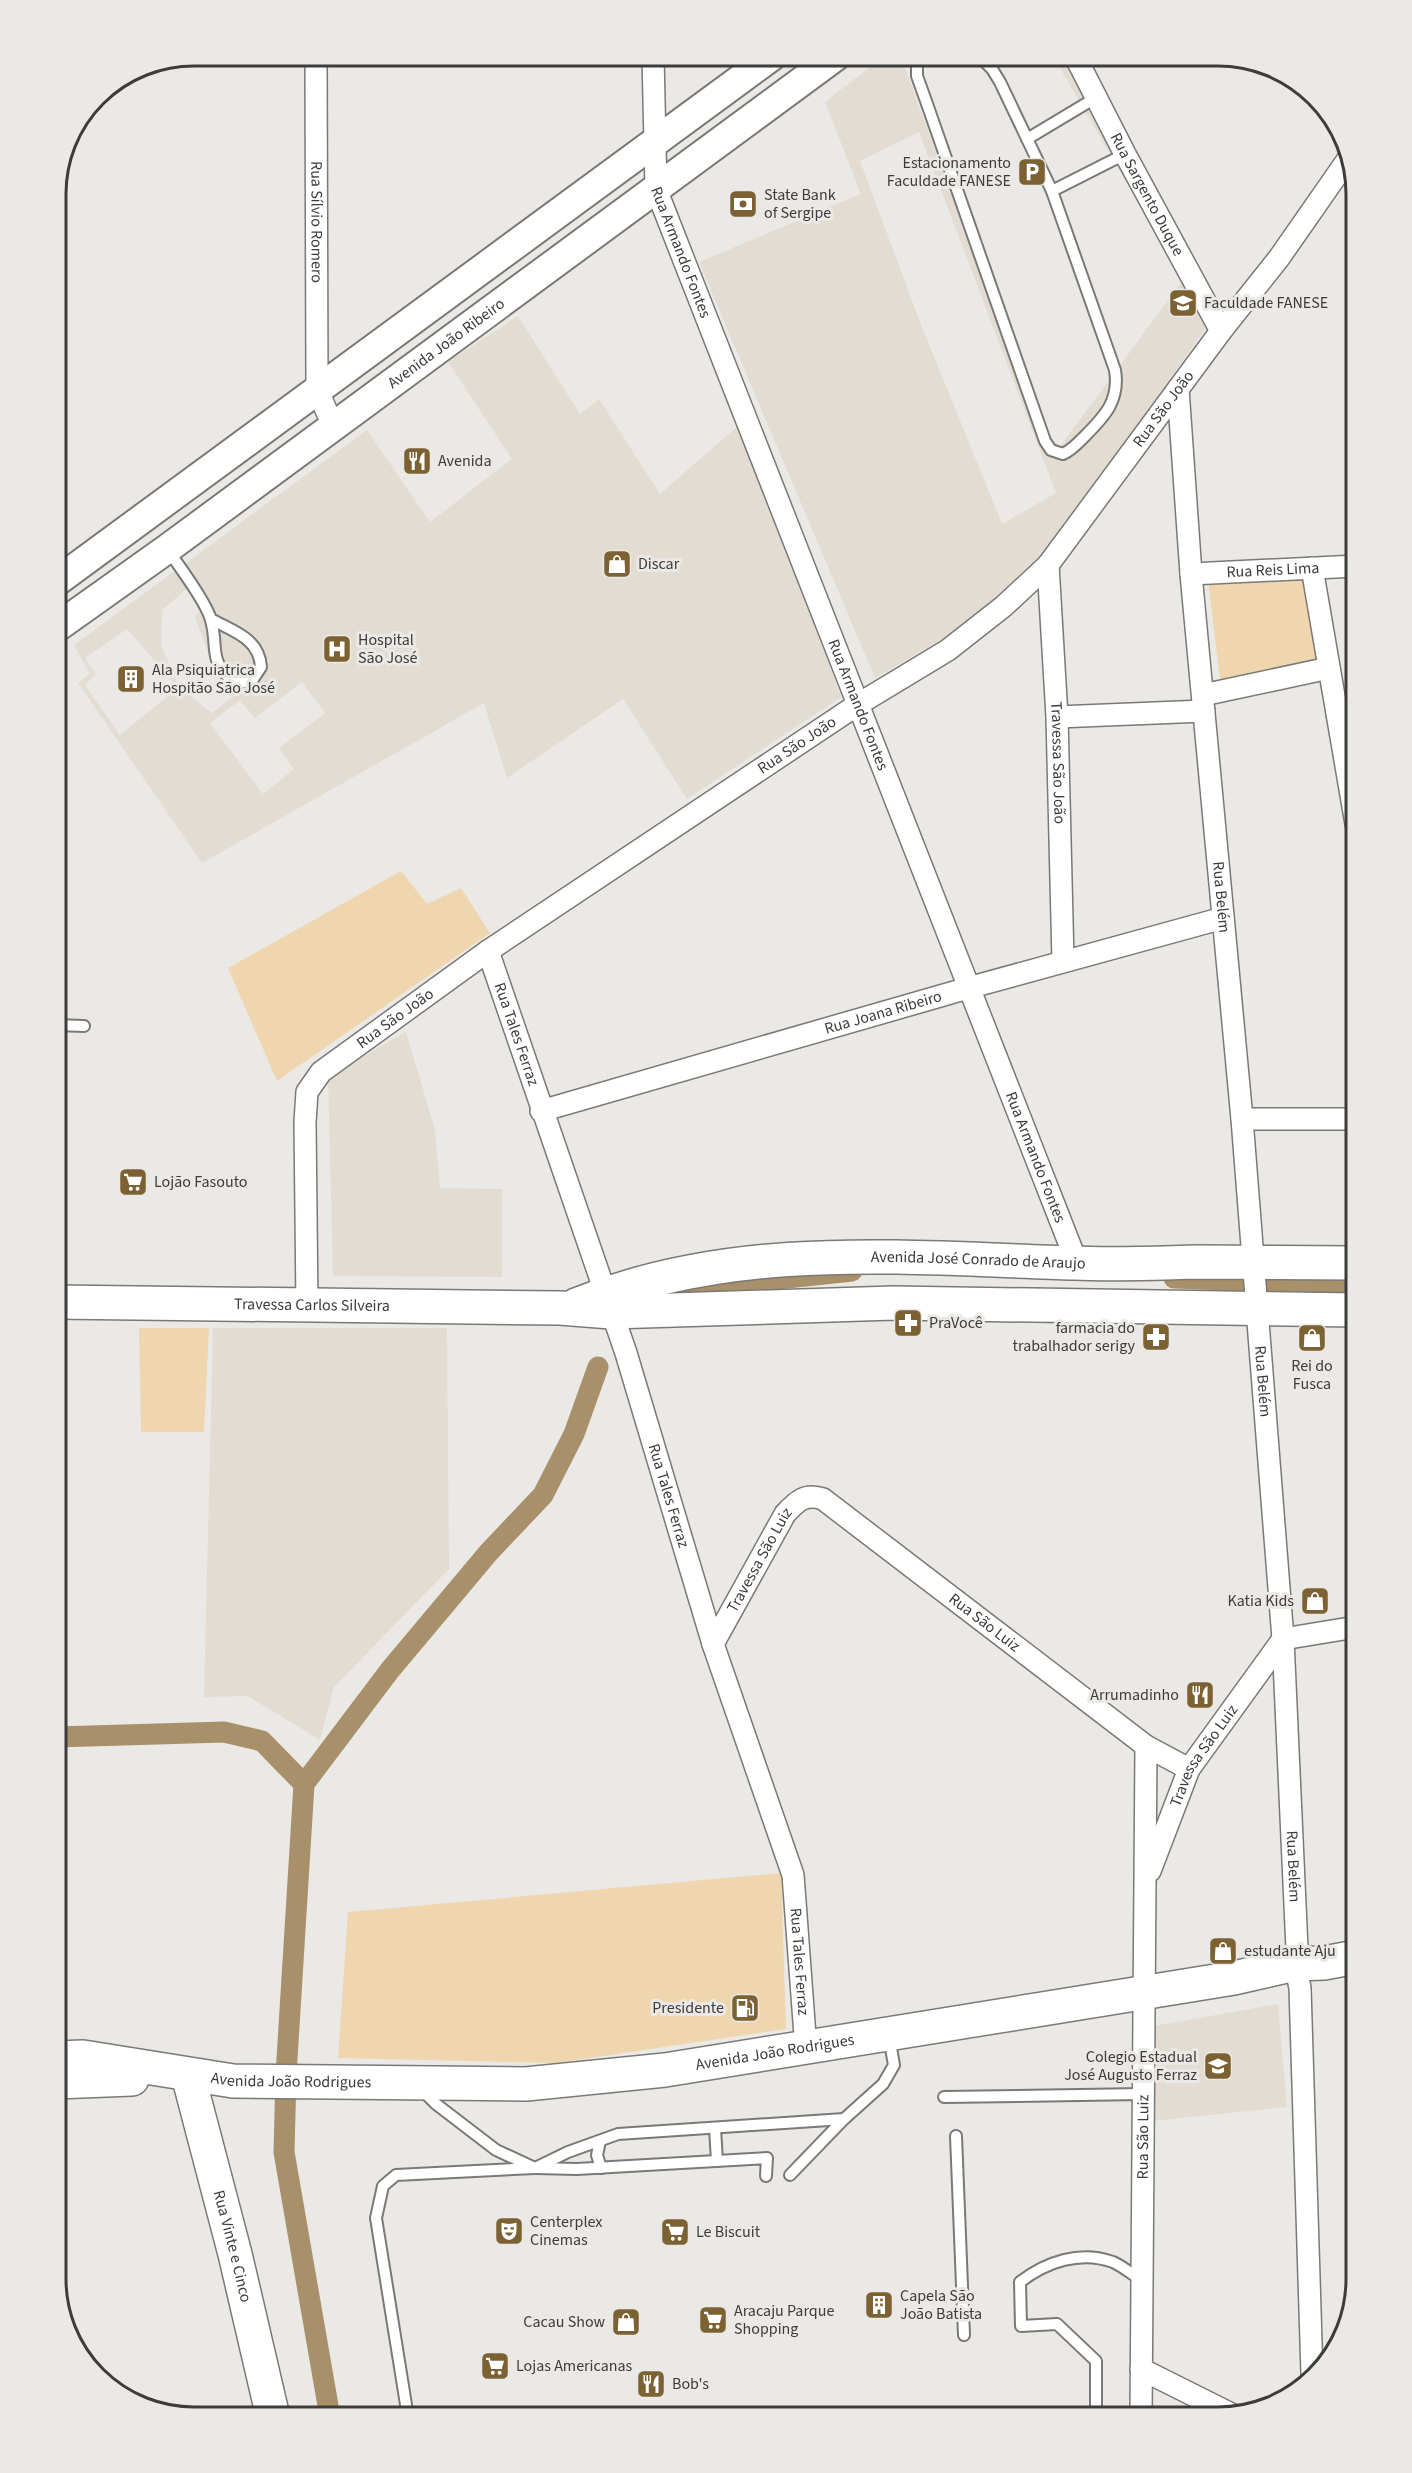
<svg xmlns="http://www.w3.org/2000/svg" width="1412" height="2473" viewBox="0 0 1412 2473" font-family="'Source Sans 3',sans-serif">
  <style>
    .built { fill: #e2dcd2; fill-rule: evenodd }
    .green { fill: #efd6ae }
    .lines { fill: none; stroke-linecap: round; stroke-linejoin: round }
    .canal { stroke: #a8906a; stroke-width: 21 }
    .service-casing { stroke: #7a7976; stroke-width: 14 }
    .minor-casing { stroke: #7a7976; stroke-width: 24 }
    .secondary-casing { stroke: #7a7976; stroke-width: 32 }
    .primary-casing { stroke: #7a7976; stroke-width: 36 }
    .service { stroke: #fff; stroke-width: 10 }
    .minor { stroke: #fff; stroke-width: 21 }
    .secondary { stroke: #fff; stroke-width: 28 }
    .primary { stroke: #fff; stroke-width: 33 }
    .labels { text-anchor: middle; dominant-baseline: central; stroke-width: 6; stroke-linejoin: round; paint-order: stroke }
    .poi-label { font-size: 16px; fill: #3d3c3b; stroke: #ebe9e6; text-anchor: start }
    .street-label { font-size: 16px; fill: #3d3c3b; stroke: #ebe9e6 }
    .rim { fill: none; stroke: #3d3c3b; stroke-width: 3 }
  </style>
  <rect width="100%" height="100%" fill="#ebe9e6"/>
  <!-- built -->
  <g class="built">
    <path d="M884,56H917L904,65L984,285L1053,456L1183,280L1053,56H1061L1210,322L1086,500L1013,587L972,622L875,678L699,262L861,194L825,102ZM919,132L1056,493L1002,524L920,322L860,161Z"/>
    <path d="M518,316L580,414L599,399L660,494L740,424L841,697L687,799L623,699L507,778L484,703L202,863L78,683L90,674L74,645L367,430L430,522L512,459L448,362ZM192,584L206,604L195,617L212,663L237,693L212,713L179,687L161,646L162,610ZM127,629L178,688L120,735L85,685L96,674L85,658ZM302,682L325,713L279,748L294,769L263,794L210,723L240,700L255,718Z"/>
    <path d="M406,1032L435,1130L440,1188L502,1189V1277L333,1276L328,1077Z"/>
    <path d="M213,1328H447L449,1569L334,1687L320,1740L248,1696L204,1697Z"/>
    <path d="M1278,2004L1287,2107L1153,2121L1154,2026Z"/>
  </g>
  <!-- green -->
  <g class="green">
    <path d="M1311,571L1324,675L1221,688L1208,580Z"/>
    <path d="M401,871L427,904L461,888L490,933L277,1081L228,968Z"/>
    <path d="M139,1328H209L204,1432H141Z"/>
    <path d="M781,1873L786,2029L556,2063L338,2058L348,1912Z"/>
  </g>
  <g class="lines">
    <!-- canal -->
    <g class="canal">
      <path d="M1174,1278L1356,1285"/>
      <path d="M677,1290L852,1271"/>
      <path d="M56,1737L224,1732L262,1741L304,1784"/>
      <path d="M330,2417L284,2152L286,2075L304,1784L390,1670L489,1552L543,1495L574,1434L598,1367"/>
    </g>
    <!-- service casing -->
    <g class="service-casing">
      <g id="service">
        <path d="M924,56L917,60V76L926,101L1045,441L1051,450L1063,454C1072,450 1078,443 1085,436C1105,416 1120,400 1115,370L1052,191L1000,82L992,69L979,56"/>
        <path d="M1027,139L1097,97"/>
        <path d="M1052,191L1125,154"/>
        <path d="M167,549C178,564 207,604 211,620C219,650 207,658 234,683L251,682L261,667C259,638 234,632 211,619"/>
        <path d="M56,1025L84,1026"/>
        <path d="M423,2091L436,2104L496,2150L535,2168L577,2169L767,2158L766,2176"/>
        <path d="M944,2097L1143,2094"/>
        <path d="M715,2128L717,2161"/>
        <path d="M956,2136L964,2335"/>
        <path d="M600,2141L597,2155L601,2168"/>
        <path d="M790,2175L844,2119L883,2084L894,2065L889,2037"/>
        <path d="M408,2417L376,2218L383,2186L396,2175L535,2168L568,2152L618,2134L844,2119"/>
        <path d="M1096,2417V2361L1057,2324L1021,2326L1020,2282C1046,2262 1080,2250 1113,2262C1122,2266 1132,2274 1141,2280"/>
      </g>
    </g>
    <!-- minor casing -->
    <g class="minor-casing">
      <g id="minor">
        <path id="s1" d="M316,56L317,389L333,426"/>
        <path id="s2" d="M653,56L656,189L1077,1263"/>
        <path id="s3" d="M1075,56L1125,154L1221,331"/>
        <path id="s4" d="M1178,389L1191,574L1242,1119L1283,1639L1297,1949L1295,1964L1300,1988L1312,2374"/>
        <path id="s5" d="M1048,565L1057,717L1063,961"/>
        <path d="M1312,568L1356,824"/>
        <path id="s6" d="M1191,574L1356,566"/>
        <path d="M1203,695L1329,668"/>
        <path d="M1337,713H1356"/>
        <path d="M1057,717L1204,711"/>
        <path id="s7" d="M488,951L626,1353L713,1644L793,1875L806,2049"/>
        <path id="s8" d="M541,1111L968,988L1223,918"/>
        <path d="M1242,1119H1356"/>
        <path id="s9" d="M307,1306L305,1122L307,1092L321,1072L488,951L857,705L948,650L1004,606L1048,565L1221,331L1279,258L1348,159"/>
        <path id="s10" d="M713,1644L785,1514C797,1501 805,1493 823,1499L1146,1746L1189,1769"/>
        <path id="s11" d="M1150,1871L1189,1769L1283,1639L1356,1627"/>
        <path d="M1141,2369L1231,2414"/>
        <path id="s12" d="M1141,2417L1146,1746"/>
      </g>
    </g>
    <!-- secondary casing -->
    <g class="secondary-casing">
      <g id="secondary">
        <path d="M56,582L772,56"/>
        <path id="s13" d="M56,628L167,549L836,56"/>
      </g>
    </g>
    <!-- primary casing -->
    <g class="primary-casing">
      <g id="primary">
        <path id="s14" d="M56,1302L560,1308L611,1312L893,1303L1356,1310"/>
        <path id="s15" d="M576,1305C737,1240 905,1258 1074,1263C1115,1265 1156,1263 1197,1262C1250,1262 1303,1263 1356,1263"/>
        <path id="s16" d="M56,2058L83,2057L233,2081L526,2084L665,2070L1234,1978L1295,1964L1324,1963L1356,1957"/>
        <path id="s17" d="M188,2075L235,2254L273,2417"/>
        <path d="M56,2082L132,2079"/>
      </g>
    </g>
    <!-- service -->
    <use href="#service" class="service"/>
    <!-- minor -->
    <use href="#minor" class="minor"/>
    <!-- secondary -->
    <use href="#secondary" class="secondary"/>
    <!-- primary -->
    <use href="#primary" class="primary"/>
  </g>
  <!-- icons -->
  <defs>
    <g id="parking-square" transform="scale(1.5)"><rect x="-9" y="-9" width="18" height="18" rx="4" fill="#7c6133" stroke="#ebe9e6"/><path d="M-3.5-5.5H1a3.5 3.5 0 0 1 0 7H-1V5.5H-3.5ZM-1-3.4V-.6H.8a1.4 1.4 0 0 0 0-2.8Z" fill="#fff"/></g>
    <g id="bank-square" transform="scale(1.5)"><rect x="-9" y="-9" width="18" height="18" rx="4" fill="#7c6133" stroke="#ebe9e6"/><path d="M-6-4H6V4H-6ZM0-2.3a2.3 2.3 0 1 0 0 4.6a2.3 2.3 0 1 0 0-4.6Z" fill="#fff"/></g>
    <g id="university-square" transform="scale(1.5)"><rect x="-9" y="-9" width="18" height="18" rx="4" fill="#7c6133" stroke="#ebe9e6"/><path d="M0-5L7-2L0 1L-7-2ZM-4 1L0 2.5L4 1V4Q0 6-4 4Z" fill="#fff"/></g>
    <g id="restaurant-square" transform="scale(1.5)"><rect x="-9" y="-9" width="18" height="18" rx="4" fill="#7c6133" stroke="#ebe9e6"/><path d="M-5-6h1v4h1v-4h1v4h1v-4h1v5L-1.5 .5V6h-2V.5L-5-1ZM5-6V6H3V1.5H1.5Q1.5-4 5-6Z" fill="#fff"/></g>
    <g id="shop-square" transform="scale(1.5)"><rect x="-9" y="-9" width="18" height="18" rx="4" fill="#7c6133" stroke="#ebe9e6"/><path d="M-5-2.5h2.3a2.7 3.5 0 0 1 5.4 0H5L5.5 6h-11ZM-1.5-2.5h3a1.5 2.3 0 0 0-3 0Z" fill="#fff"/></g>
    <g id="hospital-square" transform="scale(1.5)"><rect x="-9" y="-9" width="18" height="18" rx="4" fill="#7c6133" stroke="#ebe9e6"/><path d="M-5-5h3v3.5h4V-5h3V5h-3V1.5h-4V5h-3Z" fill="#fff"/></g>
    <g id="building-square" transform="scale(1.5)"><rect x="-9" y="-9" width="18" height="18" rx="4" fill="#7c6133" stroke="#ebe9e6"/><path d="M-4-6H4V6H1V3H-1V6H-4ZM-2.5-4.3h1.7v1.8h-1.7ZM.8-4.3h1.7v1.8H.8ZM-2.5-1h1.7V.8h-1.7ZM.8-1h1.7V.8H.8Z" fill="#fff"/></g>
    <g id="supermarket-square" transform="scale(1.5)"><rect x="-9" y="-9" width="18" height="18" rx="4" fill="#7c6133" stroke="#ebe9e6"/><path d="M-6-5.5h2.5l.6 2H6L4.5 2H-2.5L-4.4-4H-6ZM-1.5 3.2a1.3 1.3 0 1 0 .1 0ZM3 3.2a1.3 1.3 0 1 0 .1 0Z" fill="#fff"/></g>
    <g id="pharmacy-square" transform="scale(1.5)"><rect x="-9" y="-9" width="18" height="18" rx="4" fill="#7c6133" stroke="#ebe9e6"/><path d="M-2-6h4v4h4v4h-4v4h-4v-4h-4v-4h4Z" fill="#fff"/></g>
    <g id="fuel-square" transform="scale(1.5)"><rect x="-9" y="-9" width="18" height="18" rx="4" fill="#7c6133" stroke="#ebe9e6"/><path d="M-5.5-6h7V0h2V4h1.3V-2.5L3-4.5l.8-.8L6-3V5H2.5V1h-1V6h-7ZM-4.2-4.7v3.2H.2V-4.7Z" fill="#fff"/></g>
    <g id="school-square" transform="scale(1.5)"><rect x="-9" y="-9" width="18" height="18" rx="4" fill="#7c6133" stroke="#ebe9e6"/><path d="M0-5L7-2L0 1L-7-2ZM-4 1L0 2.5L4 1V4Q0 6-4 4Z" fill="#fff"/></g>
    <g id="theatre-square" transform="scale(1.5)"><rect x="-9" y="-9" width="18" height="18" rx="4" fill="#7c6133" stroke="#ebe9e6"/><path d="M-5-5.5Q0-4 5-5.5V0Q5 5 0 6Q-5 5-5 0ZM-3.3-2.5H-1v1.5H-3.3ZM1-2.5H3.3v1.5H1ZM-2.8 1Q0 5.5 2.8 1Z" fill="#fff"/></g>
  </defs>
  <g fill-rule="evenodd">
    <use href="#parking-square" x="1032" y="172"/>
    <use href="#bank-square" x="743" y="204"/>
    <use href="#university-square" x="1183" y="303"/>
    <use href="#restaurant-square" x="417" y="461"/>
    <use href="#shop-square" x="617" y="564"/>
    <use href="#hospital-square" x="337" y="649"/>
    <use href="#building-square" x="131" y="679"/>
    <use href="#supermarket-square" x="133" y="1182"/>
    <use href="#pharmacy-square" x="908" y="1323"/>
    <use href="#pharmacy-square" x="1156" y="1337"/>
    <use href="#shop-square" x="1312" y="1338"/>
    <use href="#shop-square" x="1315" y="1601"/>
    <use href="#restaurant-square" x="1200" y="1695"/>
    <use href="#shop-square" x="1223" y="1951"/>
    <use href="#fuel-square" x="745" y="2008"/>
    <use href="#school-square" x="1218" y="2066"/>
    <use href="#theatre-square" x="509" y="2231"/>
    <use href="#supermarket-square" x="675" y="2232"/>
    <use href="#building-square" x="879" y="2305"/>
    <use href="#supermarket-square" x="713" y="2320"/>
    <use href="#shop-square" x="626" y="2322"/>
    <use href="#supermarket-square" x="495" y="2366"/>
    <use href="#restaurant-square" x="651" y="2384"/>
  </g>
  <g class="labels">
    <!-- poi labels -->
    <g class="poi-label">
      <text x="1011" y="163" text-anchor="end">Estacionamento<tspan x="1011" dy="18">Faculdade FANESE</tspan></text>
      <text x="764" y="195">State Bank<tspan x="764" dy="18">of Sergipe</tspan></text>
      <text x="1204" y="303">Faculdade FANESE</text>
      <text x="438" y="461">Avenida</text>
      <text x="638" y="564">Discar</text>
      <text x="358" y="640">Hospital<tspan x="358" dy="18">São José</tspan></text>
      <text x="152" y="670">Ala Psiquiatrica<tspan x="152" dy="18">Hospitão São José</tspan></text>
      <text x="154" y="1182">Lojão Fasouto</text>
      <text x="929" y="1323">PraVocê</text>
      <text x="1135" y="1328" text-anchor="end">farmacia do<tspan x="1135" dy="18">trabalhador serigy</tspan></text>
      <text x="1312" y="1366" text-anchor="middle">Rei do<tspan x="1312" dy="18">Fusca</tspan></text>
      <text x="1294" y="1601" text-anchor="end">Katia Kids</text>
      <text x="1179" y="1695" text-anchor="end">Arrumadinho</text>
      <text x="1244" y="1951">estudante Aju</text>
      <text x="724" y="2008" text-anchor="end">Presidente</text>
      <text x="1197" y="2057" text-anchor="end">Colegio Estadual<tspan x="1197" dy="18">José Augusto Ferraz</tspan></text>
      <text x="530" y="2222">Centerplex<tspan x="530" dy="18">Cinemas</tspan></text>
      <text x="696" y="2232">Le Biscuit</text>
      <text x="900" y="2296">Capela São<tspan x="900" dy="18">João Batista</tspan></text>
      <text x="734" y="2311">Aracaju Parque<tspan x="734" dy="18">Shopping</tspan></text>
      <text x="605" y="2322" text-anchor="end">Cacau Show</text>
      <text x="516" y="2366">Lojas Americanas</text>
      <text x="672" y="2384">Bob's</text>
    </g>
    <!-- street labels -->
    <g class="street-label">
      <text stroke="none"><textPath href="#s3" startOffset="156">Rua Sargento Duque</textPath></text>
      <text stroke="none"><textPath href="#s1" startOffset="166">Rua Sílvio Romero</textPath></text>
      <text stroke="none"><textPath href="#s2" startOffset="201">Rua Armando Fontes</textPath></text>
      <text stroke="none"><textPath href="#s13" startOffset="483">Avenida João Ribeiro</textPath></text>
      <text stroke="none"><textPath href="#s9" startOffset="1320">Rua São João</textPath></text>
      <text stroke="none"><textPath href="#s6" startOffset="82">Rua Reis Lima</textPath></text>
      <text stroke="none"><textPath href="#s2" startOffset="687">Rua Armando Fontes</textPath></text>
      <text stroke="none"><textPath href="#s9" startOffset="816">Rua São João</textPath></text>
      <text stroke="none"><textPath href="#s5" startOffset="198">Travessa São João</textPath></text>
      <text stroke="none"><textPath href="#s4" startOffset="510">Rua Belém</textPath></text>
      <text stroke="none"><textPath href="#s8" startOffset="356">Rua Joana Ribeiro</textPath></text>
      <text stroke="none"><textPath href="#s9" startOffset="330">Rua São João</textPath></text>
      <text stroke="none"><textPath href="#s7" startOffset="88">Rua Tales Ferraz</textPath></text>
      <text stroke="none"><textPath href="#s2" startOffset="1173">Rua Armando Fontes</textPath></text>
      <text stroke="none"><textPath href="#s15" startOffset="408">Avenida José Conrado de Araujo</textPath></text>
      <text stroke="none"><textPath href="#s14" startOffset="256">Travessa Carlos Silveira</textPath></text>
      <text stroke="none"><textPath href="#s4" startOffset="996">Rua Belém</textPath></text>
      <text stroke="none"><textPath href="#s7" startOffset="574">Rua Tales Ferraz</textPath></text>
      <text stroke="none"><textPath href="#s10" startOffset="96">Travessa São Luiz</textPath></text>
      <text stroke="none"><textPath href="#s10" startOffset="396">Rua São Luiz</textPath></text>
      <text stroke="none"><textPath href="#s11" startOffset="128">Travessa São Luiz</textPath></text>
      <text stroke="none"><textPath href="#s4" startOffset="1482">Rua Belém</textPath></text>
      <text stroke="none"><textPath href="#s7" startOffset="1060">Rua Tales Ferraz</textPath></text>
      <text stroke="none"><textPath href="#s16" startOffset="723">Avenida João Rodrigues</textPath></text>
      <text stroke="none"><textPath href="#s16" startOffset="237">Avenida João Rodrigues</textPath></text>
      <text stroke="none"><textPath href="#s12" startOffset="280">Rua São Luiz</textPath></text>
      <text stroke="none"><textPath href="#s17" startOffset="177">Rua Vinte e Cinco</textPath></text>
    </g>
  </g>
  <!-- crop -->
  <path d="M0 0H1412V2473H0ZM194 66H1218A128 128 0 0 1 1346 194V2279A128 128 0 0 1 1218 2407H194A128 128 0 0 1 66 2279V194A128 128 0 0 1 194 66Z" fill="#ebe9e6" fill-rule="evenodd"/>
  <path class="rim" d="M194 66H1218A128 128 0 0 1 1346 194V2279A128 128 0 0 1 1218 2407H194A128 128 0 0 1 66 2279V194A128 128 0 0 1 194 66Z"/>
</svg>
